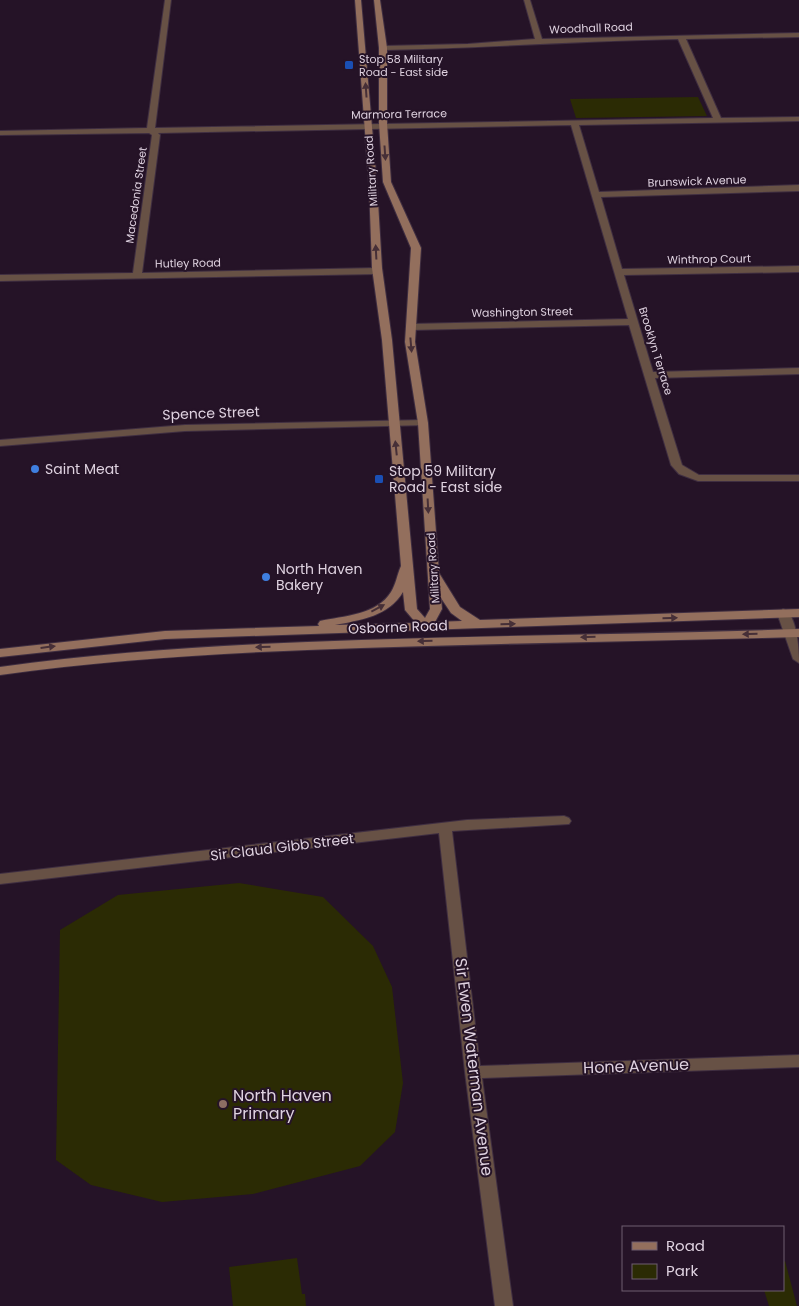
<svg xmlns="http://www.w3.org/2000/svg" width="799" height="1306" viewBox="0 0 799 1306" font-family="Poppins,sans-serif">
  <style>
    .green { fill: #2b2b04 }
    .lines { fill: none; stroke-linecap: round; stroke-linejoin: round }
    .street-casing { stroke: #3f2e41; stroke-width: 2 }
    .secondary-casing { stroke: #3f2e41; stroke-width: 2 }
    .street { fill: #675145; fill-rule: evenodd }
    .secondary { fill: #936f5d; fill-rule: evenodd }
    .oneway { fill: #462f37 }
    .transit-dot { fill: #1a4fb4; stroke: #251327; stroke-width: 2 }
    .shop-dot { fill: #3f7fe0; stroke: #251327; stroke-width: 2 }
    .education-dot { fill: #8d6e63; stroke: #251327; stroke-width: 2 }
    .labels { text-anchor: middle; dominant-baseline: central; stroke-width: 4; stroke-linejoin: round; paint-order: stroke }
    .far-street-label { font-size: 11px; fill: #dfd2e0; stroke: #251327 }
    .far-poi-label { font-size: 11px; fill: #dfd2e0; stroke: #251327; text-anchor: start }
    .street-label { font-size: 14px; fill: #dfd2e0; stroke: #251327 }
    .poi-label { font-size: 14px; fill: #dfd2e0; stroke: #251327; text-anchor: start }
    .near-street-label { font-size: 16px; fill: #dfd2e0; stroke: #251327 }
    .near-poi-label { font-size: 16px; fill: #dfd2e0; stroke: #251327; text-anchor: start }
  </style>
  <rect width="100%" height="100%" fill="#251327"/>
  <!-- green -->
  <g class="green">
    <path d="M698,97L707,116L576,118L570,99Z"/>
    <path d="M239,883L323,897L373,946L392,987L403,1083L395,1132L360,1166L253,1194L162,1202L91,1185L56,1160L60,930L118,895Z"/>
    <path d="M297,1258L302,1294H305L306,1306H233L229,1267Z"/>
    <path d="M785,1261L797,1306H769L764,1290H783V1262Z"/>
  </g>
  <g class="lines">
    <!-- street casing -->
    <g class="street-casing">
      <g id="street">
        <path d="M165,0H171L155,128L713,118L678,39C580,41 482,48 383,50L379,48L383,46L468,44L535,39L524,0H530L542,39L799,33V37L686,39L721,118L799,117V121L579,125L599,192L799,185V191L601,197L622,269L799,266V272L624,275L653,372L799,368V374L655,378L682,465L699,475H799V481H698L679,474L671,465L629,325L411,330L406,327L411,324L628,319L571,125L158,133L160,135L142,273L377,268L382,271L377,274L0,281V275L133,273L152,135L149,133L0,135V131L147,128Z"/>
        <path d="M423,420L428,423L427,425L185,431L0,446V440L185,425Z"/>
        <path d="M783,609C797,613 799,650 799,663L793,659L777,613Z"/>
        <path d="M564,816L569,818L571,821L569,824L452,831L480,1066L799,1055V1067L482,1078L513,1306H495L465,1072L439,833L0,884V874L467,820Z"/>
      </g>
    </g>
    <!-- secondary casing -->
    <g class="secondary-casing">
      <g id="secondary">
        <path d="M355,0H361L377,185L382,268L392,340L417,609L425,618L430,609L418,423L405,342L411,248L383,182L379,123V48L374,0H380L387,48V123L391,182L421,248L415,342L428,423L439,573L460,607L480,620L799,609V617L165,639L0,657V649L165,631L319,626L318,624L320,621C343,616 377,615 391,592C396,584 397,575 401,566L382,340L372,268L369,185ZM403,592L405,610L416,623L335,625C361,620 389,616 403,592ZM441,598L451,613L462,621L435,622L442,609Z"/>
        <path d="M799,629V637C653,641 507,643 361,648C240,652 120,658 0,675V667C120,650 240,644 361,640C507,635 653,634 799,629Z"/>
      </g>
    </g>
    <!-- street -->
    <use href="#street" class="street"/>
    <!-- secondary -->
    <use href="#secondary" class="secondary"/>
  </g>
  <!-- one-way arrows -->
  <defs><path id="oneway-solid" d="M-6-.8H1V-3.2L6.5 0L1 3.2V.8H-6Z" transform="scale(1.25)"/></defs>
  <g class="oneway">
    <use href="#oneway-solid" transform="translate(366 90) rotate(-94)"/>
    <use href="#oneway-solid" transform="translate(385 153) rotate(86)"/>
    <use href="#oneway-solid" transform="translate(376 252) rotate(-93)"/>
    <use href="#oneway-solid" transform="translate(411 345) rotate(85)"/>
    <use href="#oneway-solid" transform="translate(396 448) rotate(-96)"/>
    <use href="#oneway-solid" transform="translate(428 506) rotate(87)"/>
    <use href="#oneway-solid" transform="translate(378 608) rotate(-28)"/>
    <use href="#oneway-solid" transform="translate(670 618) rotate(-2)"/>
    <use href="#oneway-solid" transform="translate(508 624) rotate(-2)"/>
    <use href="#oneway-solid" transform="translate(750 634) rotate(179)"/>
    <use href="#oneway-solid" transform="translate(588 637) rotate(179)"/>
    <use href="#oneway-solid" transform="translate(425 641) rotate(178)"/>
    <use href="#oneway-solid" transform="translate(48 647) rotate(-7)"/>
    <use href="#oneway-solid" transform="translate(263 647) rotate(178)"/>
  </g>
  <!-- markers -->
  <g class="transit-dot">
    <rect x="344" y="60" width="10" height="10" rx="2.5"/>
    <rect x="374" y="474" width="10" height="10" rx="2.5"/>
  </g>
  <g class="shop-dot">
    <circle cx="35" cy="469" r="5"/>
    <circle cx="266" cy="577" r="5"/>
  </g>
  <circle class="education-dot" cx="223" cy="1104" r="5"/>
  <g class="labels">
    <!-- far-street labels -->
    <g class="far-street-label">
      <text transform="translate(591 28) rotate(-2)">Woodhall Road</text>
      <text transform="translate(399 114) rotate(-1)">Marmora Terrace</text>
      <text transform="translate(371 171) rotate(-94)">Military Road</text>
      <text transform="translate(697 181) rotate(-2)">Brunswick Avenue</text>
      <text transform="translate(136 195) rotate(-82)">Macedonia Street</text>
      <text transform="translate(709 259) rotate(-1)">Winthrop Court</text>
      <text transform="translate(188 263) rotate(-1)">Hutley Road</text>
      <text transform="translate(522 312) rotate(-1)">Washington Street</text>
      <text transform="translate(656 351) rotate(73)">Brooklyn Terrace</text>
      <text transform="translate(433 568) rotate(-94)">Military Road</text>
    </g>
    <!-- far-poi labels -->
    <g class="far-poi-label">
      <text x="359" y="59">Stop 58 Military<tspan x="359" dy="13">Road - East side</tspan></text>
    </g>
    <!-- street labels -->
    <g class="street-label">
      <text transform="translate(211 413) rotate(-2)">Spence Street</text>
      <text transform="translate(398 627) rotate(-2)">Osborne Road</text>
      <text transform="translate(282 847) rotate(-7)">Sir Claud Gibb Street</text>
    </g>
    <!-- poi labels -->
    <g class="poi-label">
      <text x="45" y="469">Saint Meat</text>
      <text x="389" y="471">Stop 59 Military<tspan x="389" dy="16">Road - East side</tspan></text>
      <text x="276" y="569">North Haven<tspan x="276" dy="16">Bakery</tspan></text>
    </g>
    <!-- near-street labels -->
    <g class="near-street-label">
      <text transform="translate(636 1066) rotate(-2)">Hone Avenue</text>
      <text transform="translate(474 1067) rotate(83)">Sir Ewen Waterman Avenue</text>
    </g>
    <!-- near-poi labels -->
    <g class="near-poi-label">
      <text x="233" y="1095">North Haven<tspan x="233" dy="18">Primary</tspan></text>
    </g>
  </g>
  <!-- legend -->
  <rect x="622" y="1226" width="162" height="65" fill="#251327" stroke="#6f5f71"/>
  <rect x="632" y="1242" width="25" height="8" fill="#936f5d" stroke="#6f5f71"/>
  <text x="666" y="1251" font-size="15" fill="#dfd2e0">Road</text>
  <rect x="632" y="1264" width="25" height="15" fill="#2b2b04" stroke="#6f5f71"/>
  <text x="666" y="1276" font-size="15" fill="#dfd2e0">Park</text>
</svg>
